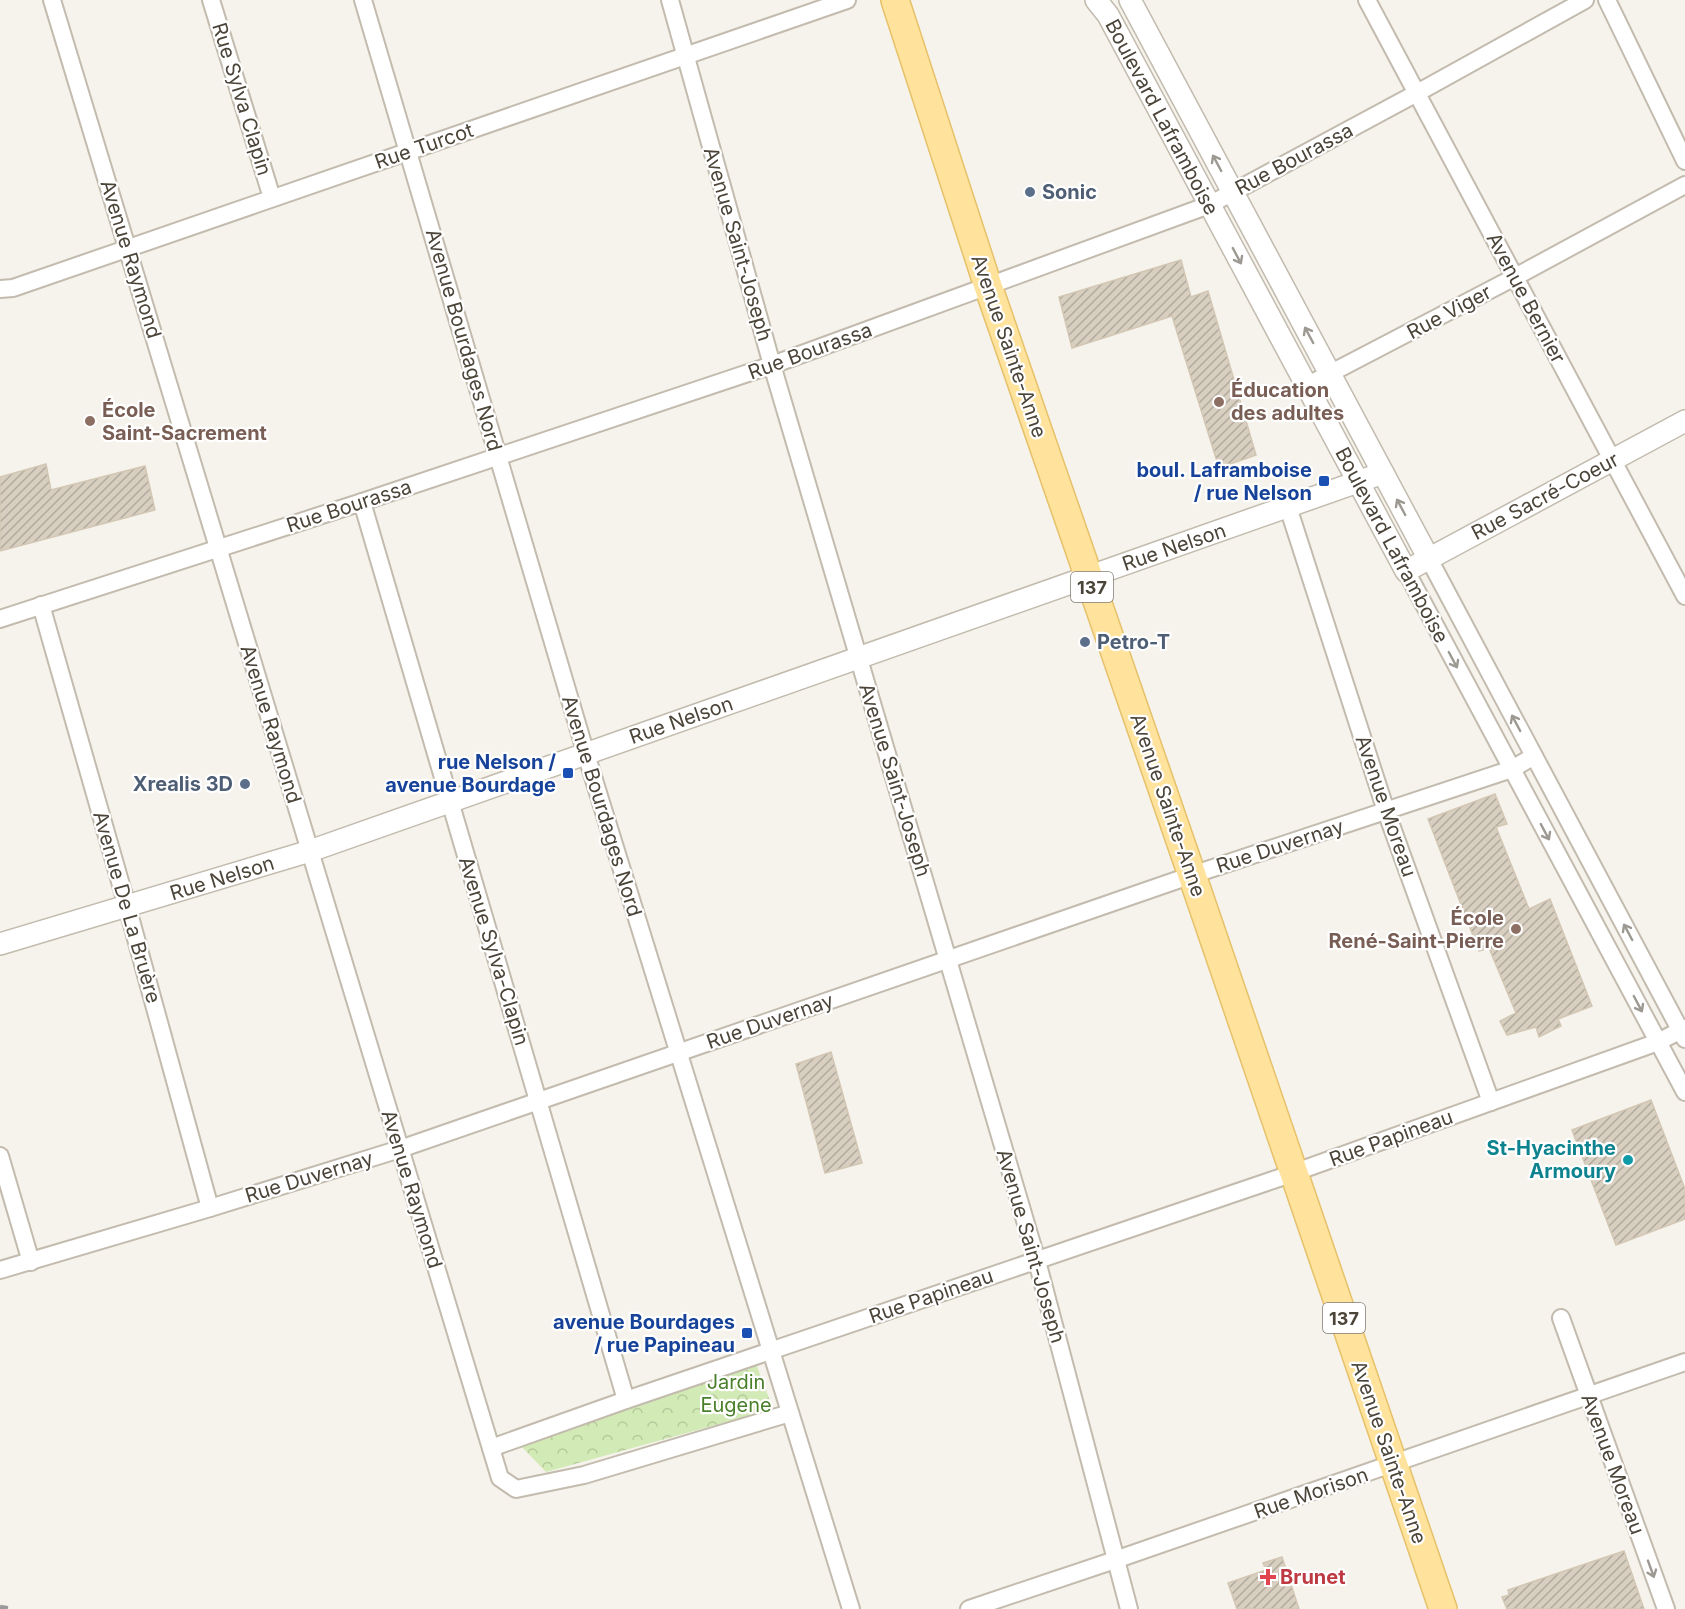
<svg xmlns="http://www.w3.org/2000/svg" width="1685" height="1609" viewBox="0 0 1685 1609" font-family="Inter,sans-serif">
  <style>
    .forest { fill: url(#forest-crowns) }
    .building { fill: url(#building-hatch); stroke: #d3c7b4; stroke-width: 1.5 }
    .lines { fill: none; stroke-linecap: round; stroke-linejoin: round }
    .minor-casing { stroke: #c2bbae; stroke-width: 20 }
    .tertiary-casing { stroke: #c2bbae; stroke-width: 24 }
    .primary-casing { stroke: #e6c16a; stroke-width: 30 }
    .minor { stroke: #fff; stroke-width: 16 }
    .tertiary { stroke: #fff; stroke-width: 21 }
    .primary { stroke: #ffe39c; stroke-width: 27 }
    .rail { stroke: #9a9a9a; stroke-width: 4.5; stroke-dasharray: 8 8; stroke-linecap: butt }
    .oneway { stroke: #9c9892 }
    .service-dot { fill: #5c6f8a; stroke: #fff; stroke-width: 2 }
    .education-dot { fill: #8d6e63; stroke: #fff; stroke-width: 2 }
    .transit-dot { fill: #1a4fb4; stroke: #fff; stroke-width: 2 }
    .culture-dot { fill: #0f9aa8; stroke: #fff; stroke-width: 2 }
    .health-dot { fill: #e0444e; stroke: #fff; stroke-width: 2 }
    .labels { text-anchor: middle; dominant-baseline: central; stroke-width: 4.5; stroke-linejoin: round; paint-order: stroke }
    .shield { fill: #fff; stroke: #817c74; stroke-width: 1.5 }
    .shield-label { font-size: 18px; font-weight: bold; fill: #4b4439 }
    .street-label { font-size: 20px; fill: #4b4439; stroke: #fff }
    .service-label { font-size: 20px; font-weight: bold; fill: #4e5e75; stroke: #fff; text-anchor: start }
    .education-label { font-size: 20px; font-weight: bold; fill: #785e54; stroke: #fff; text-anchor: start }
    .transit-label { font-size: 20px; font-weight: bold; fill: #164399; stroke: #fff; text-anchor: end }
    .culture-label { font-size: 20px; font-weight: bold; fill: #0d838f; stroke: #fff; text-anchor: end }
    .park-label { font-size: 20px; fill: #4a7f2a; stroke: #fff }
    .health-label { font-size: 20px; font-weight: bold; fill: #be3a42; stroke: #fff; text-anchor: start }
  </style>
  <defs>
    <pattern id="forest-crowns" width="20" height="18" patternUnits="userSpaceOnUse" patternTransform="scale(1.5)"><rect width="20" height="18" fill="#d2eab5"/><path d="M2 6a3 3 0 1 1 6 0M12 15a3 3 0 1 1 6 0" fill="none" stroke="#b6ca9c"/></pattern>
    <pattern id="building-hatch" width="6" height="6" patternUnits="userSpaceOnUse" patternTransform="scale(1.5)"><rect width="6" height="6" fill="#d8cfc1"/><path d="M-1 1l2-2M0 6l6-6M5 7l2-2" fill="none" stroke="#b1aa9e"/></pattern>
  </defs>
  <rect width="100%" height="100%" fill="#f6f3ec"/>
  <!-- forest -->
  <path class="forest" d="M755,1361L773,1409L546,1472L520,1445Z"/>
  <!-- building -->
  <g class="building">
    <path d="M1181,260L1191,297L1208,291L1256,455L1219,468L1172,316L1072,348L1059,297Z"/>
    <path d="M46,464L51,490L145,466L155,510L0,551V477Z"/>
    <path d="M1495,794L1507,824L1496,827L1529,909L1550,899L1592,1006L1558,1019L1561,1026L1539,1037L1536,1027L1507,1035L1500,1021L1516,1013L1489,948L1479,951L1428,819Z"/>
    <path d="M831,1052L862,1163L825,1173L796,1064Z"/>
    <path d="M1651,1100L1685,1189V1219L1616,1245L1572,1130Z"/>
    <path d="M1624,1551L1644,1609H1507L1502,1597L1509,1595L1508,1590Z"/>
    <path d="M1282,1557L1299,1609H1237L1228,1583L1266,1570L1263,1563Z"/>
  </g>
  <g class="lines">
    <!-- minor casing -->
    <g class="minor-casing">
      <g id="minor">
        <path d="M52,0L500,1478L516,1489L584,1475L790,1413"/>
        <path d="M211,0L272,198"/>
        <path d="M363,0L586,754L851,1609"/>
        <path d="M670,0L772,365L1037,1261L1129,1609"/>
        <path d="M1367,0L1685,596"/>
        <path d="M1607,0L1685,161"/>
        <path d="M0,289L13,288L847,0"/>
        <path d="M1306,386L1515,277L1685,185"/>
        <path d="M362,502L626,1400"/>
        <path d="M1288,507L1386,811L1491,1102"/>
        <path d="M1429,559L1685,1039"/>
        <path d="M1406,571L1685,1092"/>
        <path d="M41,605L127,906L210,1208"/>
        <path d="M0,619L362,502L772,365L1209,205L1417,93L1585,0"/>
        <path d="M0,1156L31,1262"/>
        <path d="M0,1270L210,1208L400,1149L1192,875L1512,769L1534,756"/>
        <path d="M1561,1318L1666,1609"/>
        <path d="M491,1448L626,1400L1279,1178L1658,1042L1685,1028"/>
        <path d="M969,1609L1115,1560L1685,1362"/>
      </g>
    </g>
    <!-- tertiary casing -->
    <g class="tertiary-casing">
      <g id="tertiary">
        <path d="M1096,0L1108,15L1406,571L1685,421"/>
        <path d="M1130,0L1429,559"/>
        <path d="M0,944L310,851L1383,473"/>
      </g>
    </g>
    <!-- primary casing -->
    <g class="primary-casing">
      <path id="primary" d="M895,0L988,286L1192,875L1443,1609"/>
    </g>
    <!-- minor -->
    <use href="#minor" class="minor"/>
    <!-- tertiary -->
    <use href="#tertiary" class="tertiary"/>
    <!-- primary -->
    <use href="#primary" class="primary"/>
    <!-- rail -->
    <path class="rail" d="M0,1607L12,1609"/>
  </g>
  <!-- one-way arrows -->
  <defs><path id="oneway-shaft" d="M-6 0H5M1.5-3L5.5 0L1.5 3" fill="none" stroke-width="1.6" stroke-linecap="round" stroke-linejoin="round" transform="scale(1.5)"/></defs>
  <g class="oneway">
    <use href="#oneway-shaft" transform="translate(1217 163) rotate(-118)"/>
    <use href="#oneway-shaft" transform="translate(1237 256) rotate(62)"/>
    <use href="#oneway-shaft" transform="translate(1309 335) rotate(-118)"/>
    <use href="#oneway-shaft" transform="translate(1401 507) rotate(-118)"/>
    <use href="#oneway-shaft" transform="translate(1453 660) rotate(62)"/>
    <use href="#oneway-shaft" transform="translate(1516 723) rotate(-118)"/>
    <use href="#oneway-shaft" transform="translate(1545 832) rotate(62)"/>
    <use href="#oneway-shaft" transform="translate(1628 932) rotate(-118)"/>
    <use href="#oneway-shaft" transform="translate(1638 1004) rotate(62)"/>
    <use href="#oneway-shaft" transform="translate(1651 1569) rotate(70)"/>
  </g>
  <!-- markers -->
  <g class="service-dot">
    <circle cx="1030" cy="192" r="6"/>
    <circle cx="1085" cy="642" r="6"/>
    <circle cx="245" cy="784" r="6"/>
  </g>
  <g class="education-dot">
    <circle cx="1219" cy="402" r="6"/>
    <circle cx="90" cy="421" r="6"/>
    <circle cx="1516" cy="929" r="6"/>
  </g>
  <g class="transit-dot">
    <rect x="1318" y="475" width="12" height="12" rx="3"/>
    <rect x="562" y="767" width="12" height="12" rx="3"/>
    <rect x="741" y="1327" width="12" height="12" rx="3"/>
  </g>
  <circle class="culture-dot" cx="1628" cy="1160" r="6"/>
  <path class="health-dot" d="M1265 1568h6v6h6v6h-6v6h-6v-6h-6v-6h6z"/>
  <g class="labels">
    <!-- shield labels -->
    <g class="shield">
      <rect x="1071" y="572" width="42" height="30" rx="4.5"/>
      <rect x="1323" y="1303" width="42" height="30" rx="4.5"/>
    </g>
    <g class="shield-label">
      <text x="1092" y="587">137</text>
      <text x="1344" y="1318">137</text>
    </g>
    <!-- street labels -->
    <g class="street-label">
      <text transform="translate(242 99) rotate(73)">Rue Sylva Clapin</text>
      <text transform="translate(1162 117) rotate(62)">Boulevard Laframboise</text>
      <text transform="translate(424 146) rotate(-19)">Rue Turcot</text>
      <text transform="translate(1294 159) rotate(-28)">Rue Bourassa</text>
      <text transform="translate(738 244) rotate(74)">Avenue Saint-Joseph</text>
      <text transform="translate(131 259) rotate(73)">Avenue Raymond</text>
      <text transform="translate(1526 298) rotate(62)">Avenue Bernier</text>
      <text transform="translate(1449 312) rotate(-28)">Rue Viger</text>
      <text transform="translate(464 340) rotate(74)">Avenue Bourdages Nord</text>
      <text transform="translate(1009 346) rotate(71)">Avenue Sainte-Anne</text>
      <text transform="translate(810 351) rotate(-20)">Rue Bourassa</text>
      <text transform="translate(1545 496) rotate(-28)">Rue Sacré-Coeur</text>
      <text transform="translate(349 506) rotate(-18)">Rue Bourassa</text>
      <text transform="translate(1392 545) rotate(62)">Boulevard Laframboise</text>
      <text transform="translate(1174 547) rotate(-19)">Rue Nelson</text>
      <text transform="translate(681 720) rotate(-19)">Rue Nelson</text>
      <text transform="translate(271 724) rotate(73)">Avenue Raymond</text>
      <text transform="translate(895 780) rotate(73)">Avenue Saint-Joseph</text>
      <text transform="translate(1168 805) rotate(71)">Avenue Sainte-Anne</text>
      <text transform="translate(602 806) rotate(73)">Avenue Bourdages Nord</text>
      <text transform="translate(1386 806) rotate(71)">Avenue Moreau</text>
      <text transform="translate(1280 846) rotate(-18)">Rue Duvernay</text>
      <text transform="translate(222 878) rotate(-17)">Rue Nelson</text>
      <text transform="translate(127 907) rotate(74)">Avenue De La Bruère</text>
      <text transform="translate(494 951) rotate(73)">Avenue Sylva-Clapin</text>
      <text transform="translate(770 1021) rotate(-19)">Rue Duvernay</text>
      <text transform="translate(1391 1138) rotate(-20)">Rue Papineau</text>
      <text transform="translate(309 1177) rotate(-17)">Rue Duvernay</text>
      <text transform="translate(412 1189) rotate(73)">Avenue Raymond</text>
      <text transform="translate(1031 1246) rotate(74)">Avenue Saint-Joseph</text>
      <text transform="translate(931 1296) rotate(-19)">Rue Papineau</text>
      <text transform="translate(1389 1452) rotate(71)">Avenue Sainte-Anne</text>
      <text transform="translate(1613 1464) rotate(70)">Avenue Moreau</text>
      <text transform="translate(1311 1493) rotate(-19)">Rue Morison</text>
    </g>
    <!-- service labels -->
    <g class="service-label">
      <text x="1042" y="192">Sonic</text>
      <text x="1097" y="642">Petro-T</text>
      <text x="233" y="784" text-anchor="end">Xrealis 3D</text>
    </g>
    <!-- education labels -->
    <g class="education-label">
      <text x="1231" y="390">Éducation<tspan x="1231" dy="23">des adultes</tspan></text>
      <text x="102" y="410">École<tspan x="102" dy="23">Saint-Sacrement</tspan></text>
      <text x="1504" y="918" text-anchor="end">École<tspan x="1504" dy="23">René-Saint-Pierre</tspan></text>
    </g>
    <!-- transit labels -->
    <g class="transit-label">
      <text x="1312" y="470">boul. Laframboise<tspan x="1312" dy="23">/ rue Nelson</tspan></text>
      <text x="556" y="762">rue Nelson /<tspan x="556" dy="23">avenue Bourdage</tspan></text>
      <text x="735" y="1322">avenue Bourdages<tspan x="735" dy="23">/ rue Papineau</tspan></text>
    </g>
    <!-- culture labels -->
    <g class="culture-label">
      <text x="1616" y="1148">St-Hyacinthe<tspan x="1616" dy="23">Armoury</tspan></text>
    </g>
    <!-- park labels -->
    <g class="park-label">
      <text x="736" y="1382">Jardin<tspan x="736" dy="23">Eugene</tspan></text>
    </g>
    <!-- health labels -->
    <g class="health-label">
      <text x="1280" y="1577">Brunet</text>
    </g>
  </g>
</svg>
